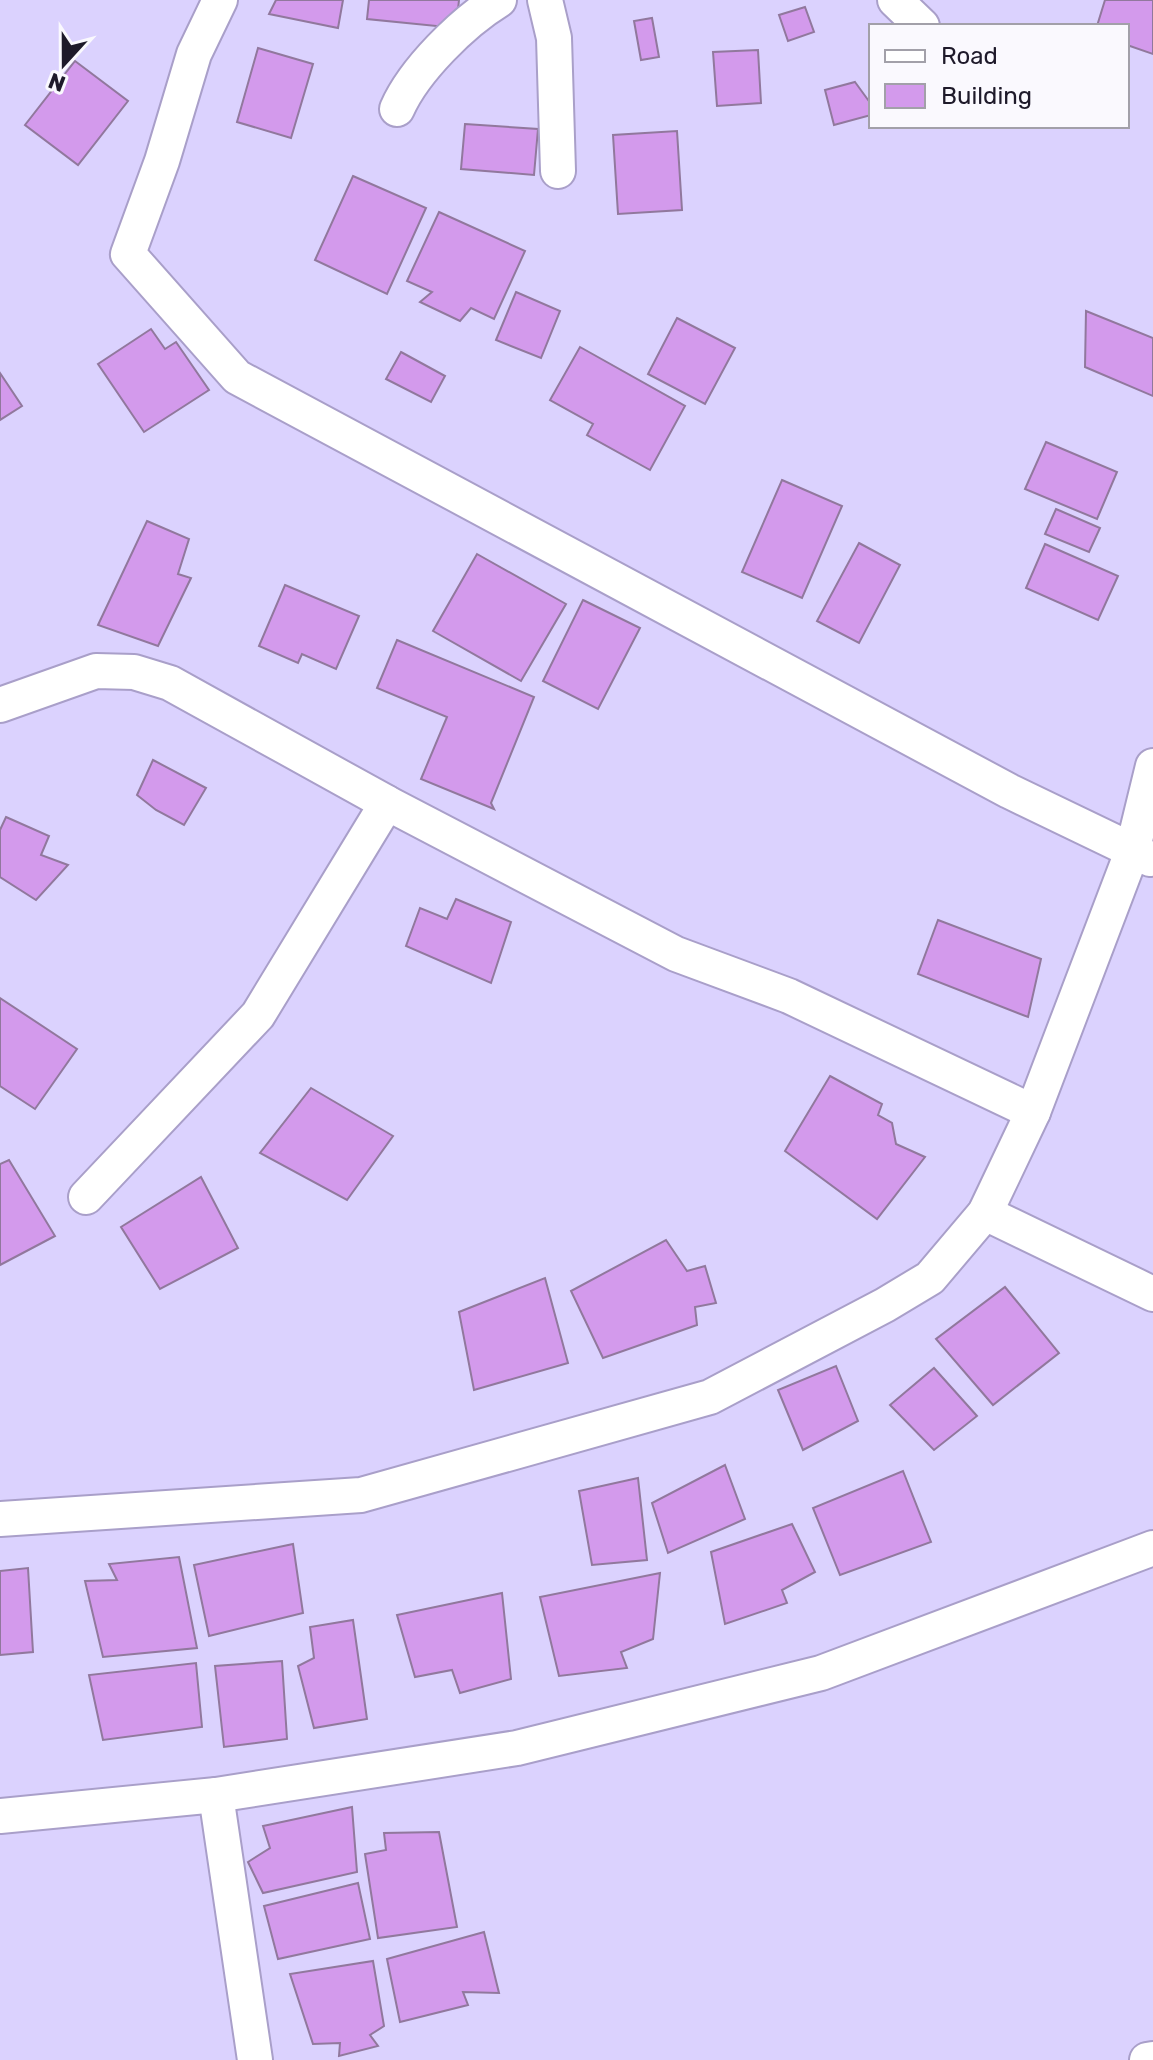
<svg xmlns="http://www.w3.org/2000/svg" width="1153" height="2060" viewBox="0 0 1153 2060" font-family="Rubik,sans-serif">
  <style>
    .building { fill: #d39aec; stroke: #91789d; stroke-width: 2 }
    .lines { fill: none; stroke-linecap: round; stroke-linejoin: round }
    .minor-casing { stroke: #a99fc9; stroke-width: 38 }
    .minor { stroke: #fff; stroke-width: 34 }
  </style>
  <rect width="100%" height="100%" fill="#dbd2fe"/>
  <!-- building -->
  <g class="building">
    <path d="M276,0H343L338,28L269,14Z"/>
    <path d="M369,0H459L456,28L367,19Z"/>
    <path d="M1105,0H1153V54L1127,45V26H1097Z"/>
    <path d="M805,7L814,32L788,41L779,15Z"/>
    <path d="M652,18L659,57L641,60L634,21Z"/>
    <path d="M258,48L313,64L291,138L237,122Z"/>
    <path d="M758,50L761,103L717,106L713,52Z"/>
    <path d="M75,61L128,101L78,165L25,125Z"/>
    <path d="M855,82L871,104V115L834,125L825,90Z"/>
    <path d="M465,124L538,129L534,175L461,169Z"/>
    <path d="M677,131L682,210L618,214L613,135Z"/>
    <path d="M353,176L426,208L387,294L315,260Z"/>
    <path d="M439,212L525,251L494,319L471,308L460,321L420,302L432,292L407,281Z"/>
    <path d="M516,292L560,311L541,358L496,340Z"/>
    <path d="M1086,311L1153,338V396L1085,367Z"/>
    <path d="M677,318L735,348L705,404L648,374Z"/>
    <path d="M151,329L165,349L176,342L209,390L144,432L98,364Z"/>
    <path d="M580,347L685,406L650,470L587,435L593,424L550,400Z"/>
    <path d="M401,352L445,376L431,402L386,379Z"/>
    <path d="M0,373L22,406L0,420Z"/>
    <path d="M1046,442L1117,472L1097,519L1025,489Z"/>
    <path d="M782,480L842,506L802,598L742,572Z"/>
    <path d="M1056,509L1100,528L1089,552L1045,534Z"/>
    <path d="M147,521L189,539L178,574L191,578L158,646L98,625Z"/>
    <path d="M859,543L900,565L859,643L817,621Z"/>
    <path d="M1045,544L1118,576L1098,620L1026,588Z"/>
    <path d="M477,554L566,604L521,681L433,631Z"/>
    <path d="M285,585L359,616L336,669L302,654L298,663L259,646Z"/>
    <path d="M583,600L640,628L598,709L543,681Z"/>
    <path d="M397,640L534,697L491,803L494,809L421,779L447,717L377,688Z"/>
    <path d="M153,760L206,788L184,825L156,810L137,795Z"/>
    <path d="M6,817L49,836L41,855L68,865L36,900L0,877V830Z"/>
    <path d="M456,899L511,922L491,983L406,946L420,908L447,919Z"/>
    <path d="M938,920L1041,959L1028,1017L918,974Z"/>
    <path d="M0,998L77,1049L35,1109L0,1086Z"/>
    <path d="M830,1076L882,1104L878,1115L892,1123L896,1144L925,1157L877,1219L785,1151Z"/>
    <path d="M311,1088L393,1136L347,1200L260,1153Z"/>
    <path d="M9,1160L55,1236L0,1265V1164Z"/>
    <path d="M201,1177L238,1248L160,1289L121,1227Z"/>
    <path d="M666,1240L687,1271L705,1266L716,1303L695,1307L697,1325L603,1358L571,1291Z"/>
    <path d="M545,1278L568,1363L474,1390L459,1312Z"/>
    <path d="M1005,1287L1059,1353L993,1405L936,1339Z"/>
    <path d="M836,1366L858,1421L803,1450L778,1390Z"/>
    <path d="M934,1368L977,1416L934,1450L890,1405Z"/>
    <path d="M725,1465L745,1519L668,1553L652,1503Z"/>
    <path d="M903,1471L931,1542L840,1575L813,1508Z"/>
    <path d="M638,1478L647,1560L592,1565L579,1491Z"/>
    <path d="M792,1524L815,1572L782,1590L787,1603L725,1624L711,1552Z"/>
    <path d="M293,1544L303,1613L209,1636L194,1565Z"/>
    <path d="M179,1557L197,1648L103,1657L85,1581L117,1580L109,1564Z"/>
    <path d="M28,1568L33,1652L0,1655V1571Z"/>
    <path d="M660,1573L653,1639L621,1652L627,1668L559,1676L540,1597Z"/>
    <path d="M502,1593L511,1679L460,1693L452,1670L415,1677L397,1615Z"/>
    <path d="M353,1620L367,1719L314,1728L298,1666L314,1658L310,1627Z"/>
    <path d="M282,1661L287,1739L224,1747L215,1666Z"/>
    <path d="M196,1663L202,1727L103,1740L89,1675Z"/>
    <path d="M352,1807L357,1872L263,1893L248,1862L270,1848L263,1826Z"/>
    <path d="M439,1832L457,1927L378,1938L365,1854L386,1850L384,1833Z"/>
    <path d="M358,1883L370,1939L278,1959L264,1906Z"/>
    <path d="M484,1932L499,1993L463,1992L468,2005L400,2022L387,1959Z"/>
    <path d="M373,1961L384,2026L370,2035L378,2046L339,2056L340,2043L313,2044L290,1974Z"/>
  </g>
  <g class="lines">
    <!-- minor casing -->
    <g class="minor-casing">
      <g id="minor">
        <path d="M220,0L194,54L162,161L128,254L237,377L1009,791L1150,859"/>
        <path d="M545,0L554,38L558,171"/>
        <path d="M895,0L922,26"/>
        <path d="M397,109C414,70 463,22 499,0"/>
        <path d="M0,705L96,671L134,672L170,683L387,803L676,954L789,996L1033,1112"/>
        <path d="M86,1197L258,1015L387,803"/>
        <path d="M985,1213L1153,1294"/>
        <path d="M0,1519L361,1495L710,1397L885,1305L930,1278L985,1213L1033,1112L1132,852L1153,766"/>
        <path d="M216,1795L255,2060"/>
        <path d="M0,1816L216,1795L517,1748L821,1673L1153,1548"/>
        <path d="M1147,2060L1153,2059"/>
      </g>
    </g>
    <!-- minor -->
    <use href="#minor" class="minor"/>
  </g>
  <!-- legend -->
  <rect x="869" y="24" width="260" height="104" fill="#faf9fe" stroke="#a2a0a9" stroke-width="2"/>
  <rect x="885" y="50" width="40" height="12" fill="#ffffff" stroke="#a2a0a9" stroke-width="2"/>
  <text x="941" y="64" font-size="24" fill="#1e1a2a">Road</text>
  <rect x="885" y="84" width="40" height="24" fill="#d39aec" stroke="#a2a0a9" stroke-width="2"/>
  <text x="941" y="104" font-size="24" fill="#1e1a2a">Building</text>
  <!-- north arrow -->
  <g transform="translate(64 64) rotate(201)" stroke="#faf9fe" stroke-width="6" paint-order="stroke">
  <path d="M0-6L14 30L0 20L-14 30Z" fill="#1e1a2a"/>
  <text y="-12" font-size="22" font-weight="bold" text-anchor="middle" fill="#1e1a2a">N</text>
  </g>
</svg>
